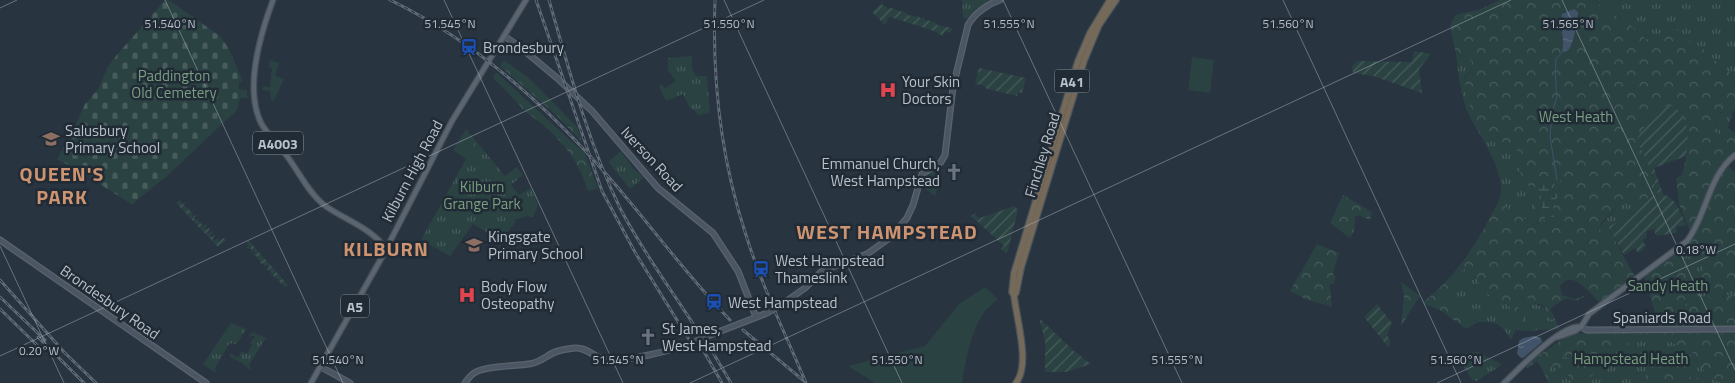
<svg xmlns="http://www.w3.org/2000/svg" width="1735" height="383" viewBox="0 0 1735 383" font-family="'Titillium Web',sans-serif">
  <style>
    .grass { fill: url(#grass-tufts) }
    .forest { fill: url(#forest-crowns); fill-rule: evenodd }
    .wetland { fill: url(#wetland-marsh) }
    .cemetery { fill: url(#cemetery-stones) }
    .garden { fill: url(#garden-furrows) }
    .pitch { fill: #2b4242 }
    .water { fill: url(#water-ripples) }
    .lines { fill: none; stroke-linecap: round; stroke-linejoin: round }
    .stream { stroke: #405368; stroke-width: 1 }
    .secondary-casing { stroke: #5a646d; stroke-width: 7 }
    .primary-casing { stroke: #464f59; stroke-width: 7 }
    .highway-casing { stroke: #47515a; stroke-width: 8 }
    .secondary { stroke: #4b5563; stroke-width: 4.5 }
    .primary { stroke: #5b6570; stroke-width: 4.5 }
    .highway { stroke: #75695a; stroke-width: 5.5 }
    .rail-casing { stroke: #5f6a77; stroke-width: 3 }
    .rail { stroke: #212b35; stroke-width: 1; stroke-dasharray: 4; stroke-linecap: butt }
    .secondary-bridge-casing { stroke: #5a646d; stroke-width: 7; stroke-linecap: butt }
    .secondary-bridge { stroke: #4b5563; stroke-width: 4.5 }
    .ticks { fill: none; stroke: #b9c1ca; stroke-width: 1; stroke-opacity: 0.45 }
    .labels { text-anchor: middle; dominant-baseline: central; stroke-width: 5; stroke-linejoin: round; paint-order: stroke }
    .shield { fill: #212b35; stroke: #8b949d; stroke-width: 1 }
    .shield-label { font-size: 14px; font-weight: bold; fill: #b9c1ca }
    .poi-label { font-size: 15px; fill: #b9c1ca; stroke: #212b35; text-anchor: start }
    .park-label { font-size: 15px; fill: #799e80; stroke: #212b35 }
    .street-label { font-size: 15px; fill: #b9c1ca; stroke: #212b35 }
    .district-label { font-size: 20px; font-weight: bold; letter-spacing: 1px; fill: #ce9370; stroke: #212b35 }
    .ticks-label { font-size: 12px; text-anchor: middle; fill: #b9c1ca; stroke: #212b35; stroke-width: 5; stroke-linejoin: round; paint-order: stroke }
  </style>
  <defs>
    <pattern id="grass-tufts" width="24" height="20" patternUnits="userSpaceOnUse" patternTransform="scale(1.25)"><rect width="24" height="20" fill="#2b4242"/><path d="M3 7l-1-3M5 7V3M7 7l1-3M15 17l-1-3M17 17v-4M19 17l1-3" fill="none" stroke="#485c5c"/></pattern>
    <pattern id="forest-crowns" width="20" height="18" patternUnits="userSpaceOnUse" patternTransform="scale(1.25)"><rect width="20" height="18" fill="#2b4242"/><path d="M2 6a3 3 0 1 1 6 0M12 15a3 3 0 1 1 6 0" fill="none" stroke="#485c5c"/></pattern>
    <pattern id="wetland-marsh" width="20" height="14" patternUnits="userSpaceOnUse" patternTransform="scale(1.25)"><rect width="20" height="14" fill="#2b4242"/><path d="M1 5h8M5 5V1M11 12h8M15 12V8" fill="none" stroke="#485c5c"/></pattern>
    <pattern id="cemetery-stones" width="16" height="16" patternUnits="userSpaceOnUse" patternTransform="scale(1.25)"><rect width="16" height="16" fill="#2b4242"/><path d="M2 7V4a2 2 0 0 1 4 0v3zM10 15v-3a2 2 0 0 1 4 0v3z" fill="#485c5c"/></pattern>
    <pattern id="garden-furrows" width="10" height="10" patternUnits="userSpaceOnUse" patternTransform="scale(1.25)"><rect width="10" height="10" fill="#2b4242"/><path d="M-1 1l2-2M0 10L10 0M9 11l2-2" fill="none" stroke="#485c5c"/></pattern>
    <pattern id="water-ripples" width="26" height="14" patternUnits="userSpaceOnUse" patternTransform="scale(1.25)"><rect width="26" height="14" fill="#405368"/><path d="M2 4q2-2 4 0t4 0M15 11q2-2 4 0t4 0" fill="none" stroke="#5a6a7c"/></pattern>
  </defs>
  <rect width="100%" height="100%" fill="#283440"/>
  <!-- grass -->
  <g class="grass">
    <path d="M962,0H990L967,19L963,17Z"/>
    <path d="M1594,0H1735V92L1661,37L1650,39L1644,37L1627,22L1599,6Z"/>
    <path d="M1456,54L1467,57L1472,62V68L1464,78L1480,133L1499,139L1509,147L1522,152L1516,156V164L1529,177L1540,215L1535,208L1538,216L1537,226L1533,225L1518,214L1509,211L1500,198C1506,167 1477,135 1466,108C1460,90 1458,72 1456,54Z"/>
    <path d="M692,56V69L696,76H707L710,113L698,115L693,109L691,110L683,94L666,101L659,86L662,84L665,88L676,81L668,70V58Z"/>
    <path d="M1723,111H1733L1728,128L1735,133V137L1730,138L1718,135L1714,130L1718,116Z"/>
    <path d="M466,129L505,176L517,167L523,175L511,185L519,195L531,188L538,205L533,217L527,216L514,220L515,223L500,240L473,224L450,256L421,240L466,159L453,150Z"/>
    <path d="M621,151L633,168L644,177L630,189L608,162Z"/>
    <path d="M943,163L935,196L922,186V178Z"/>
    <path d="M1645,197L1647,198L1634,213L1608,227L1612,235L1604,234L1598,231L1597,227L1603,223L1623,200L1642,198Z"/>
    <path d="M1688,248L1711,258L1704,274L1690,280L1681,262L1680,254Z"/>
    <path d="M1465,269L1471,275L1477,277L1491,298L1499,300L1514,309L1516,315V329L1512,338L1510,339C1505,330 1500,323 1489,322C1485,321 1480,323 1477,321C1468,318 1458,313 1452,307C1450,301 1448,278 1453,274C1456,272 1462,271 1465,269Z"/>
    <path d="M1705,283C1708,284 1711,286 1713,287C1721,290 1728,286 1735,292V304H1732L1726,295L1723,296V298H1716L1714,301L1707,293L1706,289H1705L1714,303L1713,305L1695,303L1686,306L1684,305L1690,287L1701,286Z"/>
    <path d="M1522,298H1529C1531,300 1532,302 1535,304C1541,307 1546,305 1547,315L1553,319L1559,329L1525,331L1519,330L1522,318L1516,301Z"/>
    <path d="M231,323L246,329L236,345L233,343L229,344L215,368L216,373L203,364Z"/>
    <path d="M252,332L266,338L267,340L265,339L249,365L251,368L250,370L245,365L229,356L231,353L238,358L242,351L247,354L252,345L250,343L255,337L252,335L251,337L249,336Z"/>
    <path d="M1624,332L1735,333V383H1549L1540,365L1537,361L1528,368L1527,367L1535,358L1569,335Z"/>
    <path d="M1478,352L1501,364L1500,366L1477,381L1472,380L1457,356L1468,353Z"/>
  </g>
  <!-- forest -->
  <g class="forest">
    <path d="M1500,0H1594L1599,6L1627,22L1646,39L1665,37L1668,30L1678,29L1689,40L1704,49L1724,69L1735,75V111L1720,112L1714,128L1718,135L1730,138L1735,137V155L1726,163L1735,173V292C1729,287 1725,290 1718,289C1714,289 1710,284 1705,283L1695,289L1690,288L1684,304L1686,306L1695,303L1713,305L1714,303L1706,294L1705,289L1706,288L1707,293L1714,301L1718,296L1723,298L1726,295H1731L1732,303L1735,304V327L1659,326L1644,276L1687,241L1692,230L1690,231L1689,229L1679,204L1676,178L1682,175L1688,150L1646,156L1658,195L1647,198L1645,197L1636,201L1623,200L1597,228L1598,231L1604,234L1612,235L1635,277L1601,303C1591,296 1573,267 1560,286L1562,295L1575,299L1588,295L1576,301L1566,298L1550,309L1560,329L1547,315L1545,307L1540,304L1530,302L1529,298L1516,301L1522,318L1519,330L1516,329V315L1514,309L1499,300L1491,298L1488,294L1481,290L1477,277L1471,275L1465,269L1454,273L1451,276L1452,282L1450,288L1452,293V307L1457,312L1478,322L1466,329L1440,310L1422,303C1457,277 1481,237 1500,198L1509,211L1518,214L1533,225L1537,226C1542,211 1528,197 1528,181H1524C1520,174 1520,166 1513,162V159L1521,152L1509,147L1499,139L1480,133L1472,114L1467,90L1464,80L1472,68V62L1467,57L1456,54L1450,26L1455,15L1478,10ZM1564,12L1579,14V18C1575,29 1575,50 1562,52C1564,40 1558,20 1564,12ZM1689,248L1711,258L1707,266L1703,269L1704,274L1690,280L1681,262L1680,254Z"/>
    <path d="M504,60L530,79L577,127L582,142L557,116L500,66Z"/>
    <path d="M496,72L585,154L598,188L589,191L587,189C579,161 562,141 541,123C534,118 525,112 520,106C511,95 503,87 493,78Z"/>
    <path d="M1343,195L1372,212L1370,220L1358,215L1355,217L1354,231L1350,238L1330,223Z"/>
    <path d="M1317,244L1339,253L1333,273L1335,278L1334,284H1330L1332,307L1305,299L1290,291Z"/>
    <path d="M1401,282L1420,296L1401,326L1404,296Z"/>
    <path d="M1626,332L1735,333V383C1704,383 1709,376 1694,353L1682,349L1665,338L1643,337L1638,339L1627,335Z"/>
    <path d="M1583,333H1621L1618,338L1621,344L1631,343L1633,346L1640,347L1643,351H1650L1656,356L1666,355L1690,366L1693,369L1692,372L1689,373V377L1699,378L1703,383H1643L1647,372L1645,362L1649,355L1633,354L1628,349L1625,350V353C1617,355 1614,359 1607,353L1606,359V356L1593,362L1592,365L1598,369L1591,377L1582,375L1579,376L1576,379L1570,381L1568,376L1571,370L1570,366L1574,361L1564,356L1561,360L1565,361L1564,368H1555L1552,366L1549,369L1550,372L1560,379L1554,383H1549L1540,365L1537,361L1528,368L1527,367L1535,358L1569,335Z"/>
  </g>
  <!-- wetland -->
  <path class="wetland" d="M1550,178L1551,190L1554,189L1555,182L1559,184L1561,179H1563L1565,183L1561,186L1557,198L1552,201L1554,214L1553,226L1543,221L1546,216L1542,209L1543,198L1536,192L1534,187Z"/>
  <!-- cemetery -->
  <path class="cemetery" d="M165,0H169L221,37L229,49L243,82H239V89L247,90V95L249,98H240L237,110L166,177L137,200L133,205L98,183L93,178L57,159L71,135L85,104L98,89L108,67L116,56Z"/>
  <!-- garden -->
  <g class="garden">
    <path d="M883,2L882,5L887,7V9L891,8L906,13L908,15L917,17L918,14L919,17L922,19L924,16L925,21L927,20L937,23V25L952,28L951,33L945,31L943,36L934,31L890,17L888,18L886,25L882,23V22L872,12Z"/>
    <path d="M1414,51L1431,54L1419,69L1422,93L1373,76L1353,73L1352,66L1358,61L1412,62Z"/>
    <path d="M979,68L1026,78L1022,93L1018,92L1017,96L987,89L982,85L975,84Z"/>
    <path d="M1669,105C1689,111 1690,140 1686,156L1654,168L1663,194C1677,199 1681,213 1686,225L1676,227L1677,233L1656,236L1654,229L1647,231L1646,239H1643L1644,244H1647L1644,249L1638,253L1635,248L1624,255L1608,227L1634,213L1647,198L1658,195L1651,171L1637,140C1642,128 1656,109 1669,105Z"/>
    <path d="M182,198L180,201L183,204L186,202L183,205L185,206L187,204L185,206L188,209L190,207L189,210L191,212L193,210L192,213L193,216L197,215L194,218L196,220L197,219L203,226L206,224L207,226L205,228L206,230L209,228L210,229L208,233L212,231L213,233L210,235L212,237L215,235L213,239L215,241L218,238L219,240L217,243L223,238L226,240L218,247L176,203Z"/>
    <path d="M1014,206L1018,210L1007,254L1001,249L1004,246L971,216L976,213L977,217L980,218Z"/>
    <path d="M248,240L288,285L285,287L279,281L277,282L279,279L275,278L272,274L271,275V272L269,270H266L269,268L267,265L264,267L263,263L261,264L259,259L257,260L258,257L253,255L255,253L253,251L251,253L250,252L252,250L250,248L248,249L246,248L249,246L246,243L248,242Z"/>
    <path d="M1377,304L1392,323L1387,335L1391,342L1388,347L1364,317Z"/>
    <path d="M1039,318L1074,351L1091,364L1066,372H1045V341Z"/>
  </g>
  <!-- pitch -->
  <g class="pitch">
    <path d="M1192,57L1214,60L1210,93L1188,90Z"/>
    <path d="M270,60L279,63L275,76L284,79L274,101L271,100L270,91L262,90L263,86L270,87L272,68L269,67Z"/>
    <path d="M463,134L476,141L467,157L454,150Z"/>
    <path d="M985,287L998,299C993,304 987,308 983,314C970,334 966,360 962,383H875L848,366L925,346L959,304Z"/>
  </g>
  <!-- water -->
  <g class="water">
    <path d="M1574,9L1578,12C1579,18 1573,45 1569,49C1567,52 1564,52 1562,52C1565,39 1559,26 1562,14Z"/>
    <path d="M1535,336L1541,338L1542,342L1523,358H1521L1517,354L1519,341L1523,338Z"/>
  </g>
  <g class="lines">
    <!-- stream -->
    <path class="stream" d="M1557,180L1550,136L1552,112L1557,97C1556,95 1555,63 1556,59C1558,57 1560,55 1562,52"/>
    <!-- secondary casing -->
    <g class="secondary-casing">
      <g id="secondary">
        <path d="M504,36L520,47L557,78L592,111L658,188L713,233L738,271L756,317"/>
        <path d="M0,240L206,383"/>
        <path d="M781,305L805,288L822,271L867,254L891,237L907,218L913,205L922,174L941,162L945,155L953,87L968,25C975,13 988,4 1000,0"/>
        <path d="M1581,327L1587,330L1735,329"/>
        <path d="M708,336L767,313"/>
        <path d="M321,367L350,383"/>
        <path d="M465,383C468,379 471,374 476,372C486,366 516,366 529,364C538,363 545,357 553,353C559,350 568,349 575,348C587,347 596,359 607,360C629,361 669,351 690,344"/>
      </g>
    </g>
    <!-- primary casing -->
    <g class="primary-casing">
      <g id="primary">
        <path d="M273,0C260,35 244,88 261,123C268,136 281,146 289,159C300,174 309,193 324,205C343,219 372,228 386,249"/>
        <path d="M1558,337L1575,331L1581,327L1589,314L1687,241C1707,215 1708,176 1735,155"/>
        <path d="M311,383L382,257L452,121L526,0"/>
        <path d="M1504,383C1519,369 1561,324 1581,327"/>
      </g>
    </g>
    <!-- highway casing -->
    <g class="highway-casing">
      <g id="highway">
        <path d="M1014,295L1016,293L1021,268L1084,61L1099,25L1116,0"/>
        <path d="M1016,383C1031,364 1016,318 1014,295L1012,292L1014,273L1078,61L1090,33L1110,0"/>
      </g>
    </g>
    <!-- secondary -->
    <use href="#secondary" class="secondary"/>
    <!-- primary -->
    <use href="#primary" class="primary"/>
    <!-- highway -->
    <use href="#highway" class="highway"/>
    <!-- rail casing -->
    <g class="rail-casing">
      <g id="rail">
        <path d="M390,0C485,46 563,121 630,202C663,242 694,283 730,320"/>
        <path d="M536,0L602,191L636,254L690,341"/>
        <path d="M549,0C569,70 588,142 620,208C642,251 675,295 701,336"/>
        <path d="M715,0C712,78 721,158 745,232C761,284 785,333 806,383"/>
        <path d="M0,280L64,352L96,383"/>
        <path d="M0,297L45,340"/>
        <path d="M0,309L39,347"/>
        <path d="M743,330L804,381"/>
        <path d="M38,337L84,383"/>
        <path d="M709,346L731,383"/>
        <path d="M703,350L722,383"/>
      </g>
    </g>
    <!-- rail -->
    <use href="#rail" class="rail"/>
    <!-- secondary-bridge casing -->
    <g class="secondary-bridge-casing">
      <g id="secondary-bridge">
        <path d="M767,313L781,305"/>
        <path d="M690,344L708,336"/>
      </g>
    </g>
    <!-- secondary-bridge -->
    <use href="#secondary-bridge" class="secondary-bridge"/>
  </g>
  <!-- ticks -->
  <path class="ticks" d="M165,0L343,383M444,0L623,383M724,0L902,383M1003,0L1182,383M1283,0L1461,383M1562,0L1735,370M0,8L17,0M0,246L64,383M0,356L764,0M690,383L1511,0M1437,383L1735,244"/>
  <!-- icons -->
  <defs>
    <g id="station-bare" transform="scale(1.35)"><path d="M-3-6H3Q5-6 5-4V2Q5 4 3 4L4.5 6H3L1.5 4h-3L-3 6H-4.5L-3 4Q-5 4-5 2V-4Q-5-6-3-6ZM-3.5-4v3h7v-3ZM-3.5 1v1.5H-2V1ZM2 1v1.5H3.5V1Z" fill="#1a4fb4" stroke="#212b35" stroke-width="2.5" paint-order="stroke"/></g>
    <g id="hospital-bare" transform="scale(1.35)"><path d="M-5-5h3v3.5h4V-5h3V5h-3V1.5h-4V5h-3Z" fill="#e0444e" stroke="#212b35" stroke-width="2.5" paint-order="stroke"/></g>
    <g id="school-bare" transform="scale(1.35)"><path d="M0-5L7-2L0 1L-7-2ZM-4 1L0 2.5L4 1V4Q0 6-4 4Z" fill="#8d6e63" stroke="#212b35" stroke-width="2.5" paint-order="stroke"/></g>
    <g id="church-bare" transform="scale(1.35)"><path d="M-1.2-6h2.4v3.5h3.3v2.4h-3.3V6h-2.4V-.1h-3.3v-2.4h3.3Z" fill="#6b7280" stroke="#212b35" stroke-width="2.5" paint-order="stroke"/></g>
  </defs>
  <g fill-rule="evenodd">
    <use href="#station-bare" x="469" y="47"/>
    <use href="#hospital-bare" x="888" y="90"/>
    <use href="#school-bare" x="51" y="139"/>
    <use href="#church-bare" x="954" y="172"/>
    <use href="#school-bare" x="474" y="245"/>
    <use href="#station-bare" x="761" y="269"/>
    <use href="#hospital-bare" x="467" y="295"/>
    <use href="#station-bare" x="714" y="302"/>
    <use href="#church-bare" x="648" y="337"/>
  </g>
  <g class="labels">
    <!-- shield labels -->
    <g class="shield">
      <rect x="1054.5" y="69.5" width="35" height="23" rx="4"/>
      <rect x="253" y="131.5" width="50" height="23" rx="4"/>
      <rect x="341" y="294.5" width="28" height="23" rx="4"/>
    </g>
    <g class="shield-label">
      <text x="1072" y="81">A41</text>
      <text x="278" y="143">A4003</text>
      <text x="355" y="306">A5</text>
    </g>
    <!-- poi labels -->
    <g class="poi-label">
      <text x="483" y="47">Brondesbury</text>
      <text x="902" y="81">Your Skin<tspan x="902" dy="17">Doctors</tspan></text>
      <text x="65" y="130">Salusbury<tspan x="65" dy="17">Primary School</tspan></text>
      <text x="940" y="163" text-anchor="end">Emmanuel Church,<tspan x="940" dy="17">West Hampstead</tspan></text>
      <text x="488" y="236">Kingsgate<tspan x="488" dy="17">Primary School</tspan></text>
      <text x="775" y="260">West Hampstead<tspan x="775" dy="17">Thameslink</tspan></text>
      <text x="481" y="286">Body Flow<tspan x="481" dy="17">Osteopathy</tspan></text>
      <text x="728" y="302">West Hampstead</text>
      <text x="662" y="328">St James,<tspan x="662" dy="17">West Hampstead</tspan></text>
    </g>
    <!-- park labels -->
    <g class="park-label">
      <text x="174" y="75">Paddington<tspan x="174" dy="17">Old Cemetery</tspan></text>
      <text x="1576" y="116">West Heath</text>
      <text x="482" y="186">Kilburn<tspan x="482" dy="17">Grange Park</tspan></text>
      <text x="1668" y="285">Sandy Heath</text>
      <text x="1631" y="358">Hampstead Heath</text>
    </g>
    <!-- street labels -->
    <g class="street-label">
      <text transform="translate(1042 155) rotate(-73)">Finchley Road</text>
      <text transform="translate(652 159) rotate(47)">Iverson Road</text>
      <text transform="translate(412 171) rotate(-62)">Kilburn High Road</text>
      <text transform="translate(110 302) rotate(35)">Brondesbury Road</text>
      <text x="1662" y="317">Spaniards Road</text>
    </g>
    <!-- district labels -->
    <g class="district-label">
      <text x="62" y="173">QUEEN'S<tspan x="62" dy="23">PARK</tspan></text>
      <text x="887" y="231">WEST HAMPSTEAD</text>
      <text x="386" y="248">KILBURN</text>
    </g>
  </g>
  <g class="ticks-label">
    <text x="170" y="28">51.540°N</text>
    <text x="450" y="28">51.545°N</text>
    <text x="729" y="28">51.550°N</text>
    <text x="1009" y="28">51.555°N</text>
    <text x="1288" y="28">51.560°N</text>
    <text x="1568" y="28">51.565°N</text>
    <text x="1696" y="254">0.18°W</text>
    <text x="39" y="355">0.20°W</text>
    <text x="338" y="364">51.540°N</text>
    <text x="618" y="364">51.545°N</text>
    <text x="897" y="364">51.550°N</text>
    <text x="1177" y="364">51.555°N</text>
    <text x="1456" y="364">51.560°N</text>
  </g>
</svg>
